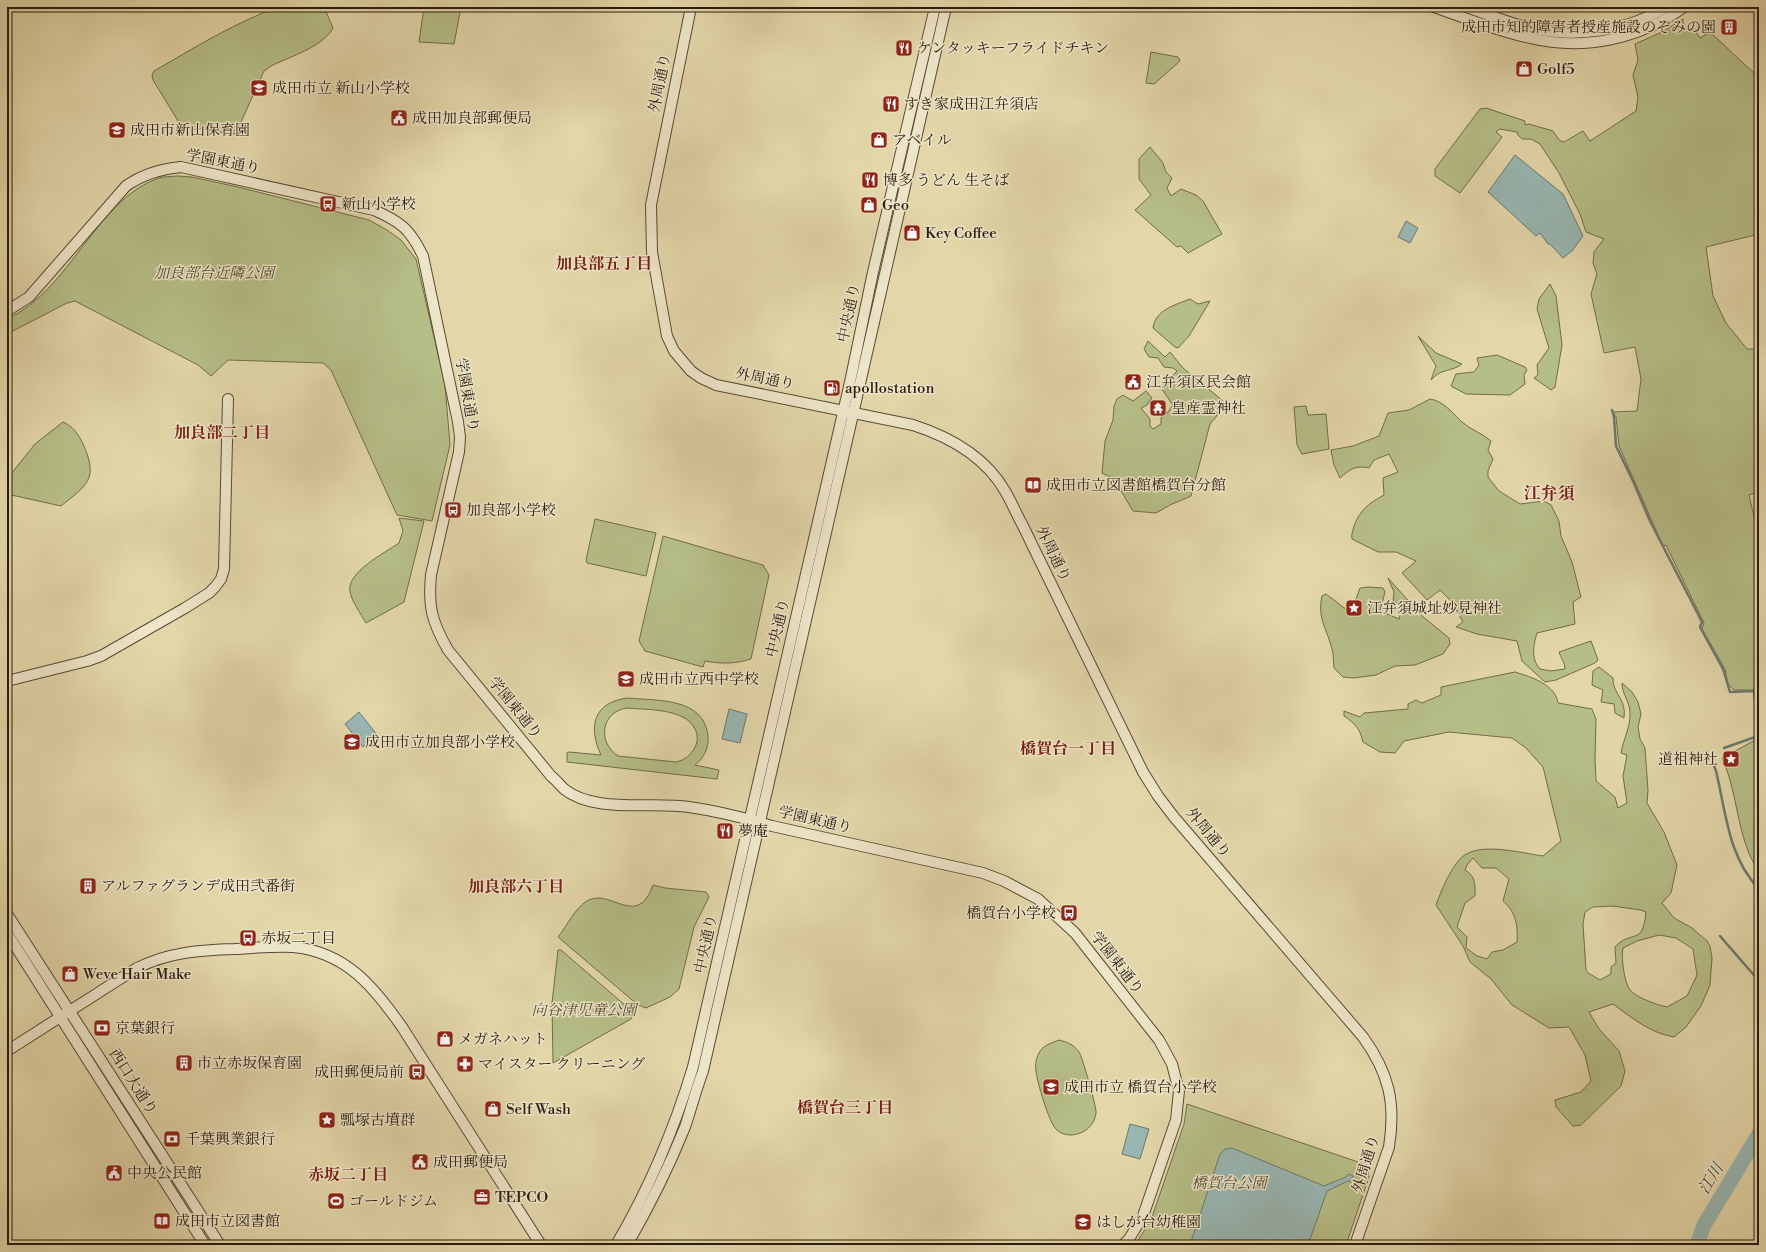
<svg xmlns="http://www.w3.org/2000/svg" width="1766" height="1252" viewBox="0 0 1766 1252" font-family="'Libre Bodoni','Noto Serif JP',serif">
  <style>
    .green { fill: #b6be87; stroke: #706c4a; fill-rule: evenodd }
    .water { fill: #99b7b3; stroke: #6d7971 }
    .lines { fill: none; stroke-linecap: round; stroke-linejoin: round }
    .stream { stroke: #6d7971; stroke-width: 2.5 }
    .river { stroke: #99b7b3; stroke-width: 15 }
    .tertiary-casing { stroke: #584a34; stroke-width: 12 }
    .tertiary { stroke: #ede5c8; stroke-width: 10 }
    .labels { text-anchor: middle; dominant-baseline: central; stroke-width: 3; stroke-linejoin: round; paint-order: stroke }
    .poi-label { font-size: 15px; fill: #2a1b0d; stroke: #ede5c8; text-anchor: start }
    .street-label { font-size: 15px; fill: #2a1b0d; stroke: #ede5c8 }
    .park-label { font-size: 15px; font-style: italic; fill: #544c32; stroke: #ede5c8 }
    .neighbourhood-label { font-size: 16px; font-weight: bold; fill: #7a1f14; stroke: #ede5c8 }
    .water-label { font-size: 16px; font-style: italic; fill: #4b4a3f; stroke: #ede5c8 }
    .quarter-label { font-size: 17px; font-weight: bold; fill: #7a1f14; stroke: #ede5c8 }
  </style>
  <rect width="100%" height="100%" fill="#e3d7aa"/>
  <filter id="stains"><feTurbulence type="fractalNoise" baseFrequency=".005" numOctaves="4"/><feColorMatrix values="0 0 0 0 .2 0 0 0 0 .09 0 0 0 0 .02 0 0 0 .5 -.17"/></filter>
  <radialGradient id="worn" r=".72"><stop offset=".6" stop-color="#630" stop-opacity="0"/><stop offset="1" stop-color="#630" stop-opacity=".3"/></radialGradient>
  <!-- green -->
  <g class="green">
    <path d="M278,7H324L333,28C323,47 291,56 271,66L264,71L236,133L231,135L206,128L192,130L185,127L180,124L153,80L152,75L154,71C194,48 234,23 278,7Z"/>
    <path d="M424,7H461L454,44L419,42Z"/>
    <path d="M1683,19V26L1685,30L1693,28L1700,38L1710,32L1755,74L1759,70V234L1706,247L1713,296L1726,323L1747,349H1759V492L1749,495L1759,538V693L1755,690H1734L1728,684L1725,669L1702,629L1704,623L1666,545L1663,546L1619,446L1616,417L1613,412L1637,411L1641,379L1635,347L1604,353L1591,294L1597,274L1593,263L1594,252L1604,239L1586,232L1580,214L1559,173L1540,144L1531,139H1522L1518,135L1517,132L1500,129L1496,132L1502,137L1460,193L1435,176V169L1480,109L1486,108L1525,121V125L1529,124L1553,131L1559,140L1564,142L1583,131L1590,141L1636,111L1638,97L1633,75L1638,60L1635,44L1662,32Z"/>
    <path d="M1151,52L1178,57L1180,61L1154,84L1146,83Z"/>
    <path d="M1150,147L1163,163L1166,172L1172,178L1167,188L1171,196L1181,189L1196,195L1203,201L1222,234L1188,253L1181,246L1177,247L1135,210L1151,195L1139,179V159Z"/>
    <path d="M177,176L192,177L238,187L369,220L387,230L401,240L416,259L445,385L450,445L432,521L397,515L331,370L323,363L228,360L211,376L198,365L75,301L67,303L7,334V319C71,290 96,199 159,178C164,176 171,177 177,176Z"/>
    <path d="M1550,284L1556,296L1562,345L1555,387L1551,390L1534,378L1538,375L1537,365L1549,348L1537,309L1539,299Z"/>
    <path d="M1190,299L1198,304L1210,301L1189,336L1178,348L1175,347L1153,328C1155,310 1175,305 1190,299Z"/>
    <path d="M1418,336L1436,353L1462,364C1452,372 1441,368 1431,380L1436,366Z"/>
    <path d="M1148,341L1165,357L1170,352L1183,368L1223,401L1216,417L1210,424L1191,496L1170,505L1156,513L1133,511L1114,479L1102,473L1105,441L1113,420L1114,406L1117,399L1123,395L1133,401L1146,391L1152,398L1147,405L1141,408L1150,419V426L1153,429L1161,424V417L1167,413L1173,405L1161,388L1177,371L1173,368L1164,367L1158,358L1149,357L1144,349Z"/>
    <path d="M1497,355L1525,367L1527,370L1524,375L1525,384L1510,395L1466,394L1451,386L1456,374L1474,372L1479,365L1477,358Z"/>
    <path d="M1430,399C1444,401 1453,414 1462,422C1471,430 1482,433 1491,441L1488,450L1493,459L1488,471V477L1499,491L1520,504L1544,501L1551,505L1559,521L1561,536L1572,562L1581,597L1573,602L1575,624L1537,633C1533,646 1531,659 1540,669L1551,671L1565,669C1565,663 1561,658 1559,652L1591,641L1598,660L1595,663L1556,680L1545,682L1522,661L1517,641L1477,634L1456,627L1463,622L1452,602L1440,590L1427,600L1402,573L1416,561L1396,552H1378L1352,539C1351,534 1353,531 1354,526C1360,510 1369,503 1384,495L1383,478L1398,472L1389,454L1374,460L1369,468C1356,465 1350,469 1340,478L1334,465L1331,450L1353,446L1379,436L1388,413L1409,410Z"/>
    <path d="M1306,406L1308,415L1326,414L1329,449L1302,454L1297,445L1294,407Z"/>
    <path d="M63,422C73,426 79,435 83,444C99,479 87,485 61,506L7,494V479L35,444Z"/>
    <path d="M399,518L424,521L404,602L366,623C361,614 352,602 350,592C346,572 385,553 399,543L403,531Z"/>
    <path d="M595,519L656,533L646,576L587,563L586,560Z"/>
    <path d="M663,536L763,565L769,575L751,659C735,664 721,664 705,661L703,667L645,651L639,641Z"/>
    <path d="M1388,578L1422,616L1449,638L1450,644L1443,654L1415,665L1395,666L1376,675L1354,678L1343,677L1334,668C1333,662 1334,655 1332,649C1327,629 1317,618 1322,596L1326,594L1351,613L1360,588L1368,587L1383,588L1385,592L1380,611L1399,619L1403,606L1393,601L1394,592Z"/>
    <path d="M1599,667L1613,678C1612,694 1627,698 1624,718L1615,713L1614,704L1601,702L1603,690L1592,685L1593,671Z"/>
    <path d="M1515,672C1531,677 1555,684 1558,703L1592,709L1596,719L1595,760L1596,781L1615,797L1618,808L1627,803L1623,776L1627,755L1621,753C1623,740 1631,726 1630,713C1630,702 1622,694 1622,683L1632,692L1638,702L1641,714L1638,727L1640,739L1645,748L1648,790L1647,803L1664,832L1677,865L1671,893L1662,903L1674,918L1692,928L1707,941L1710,946L1712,958L1710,985L1701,1006L1686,1027L1674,1037C1650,1033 1632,1018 1613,1004L1589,1012L1599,1029L1619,1051L1625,1071L1621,1086L1581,1125L1573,1126L1556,1107L1555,1100L1581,1092L1591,1081L1585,1055L1569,1027L1549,1028L1512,1005L1491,979L1470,962L1463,946L1436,905C1442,889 1449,871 1461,858C1478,841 1521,853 1543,856L1561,841L1543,767L1526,748L1512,738L1449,732L1404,741L1395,753L1380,752L1363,742C1360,728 1354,723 1344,716V711L1360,717L1364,713L1408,709V704L1416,700L1422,703L1441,695V687ZM1473,858L1482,868H1496L1509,879L1503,901C1516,912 1518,925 1517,942L1503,950L1492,952L1487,959L1477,956L1466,948L1467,937L1457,927L1465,903L1475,896C1475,884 1476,877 1465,870L1467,865ZM1612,906L1641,910L1646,912C1643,947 1631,929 1615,947L1616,963L1611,967V974L1600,980L1588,973L1586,970L1583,924L1585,912L1593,907ZM1659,935L1676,938L1693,949L1697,975L1687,996L1667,1007C1657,1005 1637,998 1630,990C1624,982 1621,957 1623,948L1637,941Z"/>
    <path d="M628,698C657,701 704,697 708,736C709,748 704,758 695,765L719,770L717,779L567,762V753L569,752L601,755C588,727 593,702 628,698ZM627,708C647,710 685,708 695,729C698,735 698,742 695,747C691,755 685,760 676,762L618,756C597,742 601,712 627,708Z"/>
    <path d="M1759,738V872C1736,838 1739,795 1722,758Z"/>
    <path d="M653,885L665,888L706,892L709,897L694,927L679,989L670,997L646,1008L638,1005L558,937C567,926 575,908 587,901C610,887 637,930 653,885Z"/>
    <path d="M558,950H561L634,1013L631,1019L553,1063L552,1003Z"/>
    <path d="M1059,1040C1067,1042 1073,1044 1079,1052C1082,1056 1097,1108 1096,1113C1095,1123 1087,1132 1077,1134C1071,1136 1062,1135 1057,1130C1049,1124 1037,1081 1036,1071C1035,1064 1036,1059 1039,1053C1042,1046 1051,1043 1059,1040Z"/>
    <path d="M1187,1104L1367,1165L1369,1177L1346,1245H1135L1151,1220L1184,1124Z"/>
  </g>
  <!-- water -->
  <g class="water">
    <path d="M1515,155L1563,194L1583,236L1572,251L1563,258L1550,244H1548L1540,233L1536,236L1488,192Z"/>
    <path d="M1406,221L1418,228L1410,243L1398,237Z"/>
    <path d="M729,709L747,714L740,743L722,739Z"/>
    <path d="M359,712L378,736L363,747L345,724Z"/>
    <path d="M1130,1124L1149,1129L1140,1159L1122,1154Z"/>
    <path d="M1232,1148L1324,1186L1346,1177L1348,1174L1353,1176L1352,1182L1348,1181L1327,1191L1308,1245H1190L1220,1154L1225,1149Z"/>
  </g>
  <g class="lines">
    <!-- stream -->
    <g class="stream">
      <path d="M1612,410L1614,417L1616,446L1633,481L1650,521L1702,622L1700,627L1723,669L1730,692L1754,691L1758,736L1724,748"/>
      <path d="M1713,759L1712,760L1716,771C1726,812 1728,857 1759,889"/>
      <path d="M1720,936L1759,981"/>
    </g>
    <!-- river -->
    <path class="river" d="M1697,1245L1704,1225L1759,1134"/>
    <!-- tertiary casing -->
    <g class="tertiary-casing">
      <g id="tertiary">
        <path d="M691,7L651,205L652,252L667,336L674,351L691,371L701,378L716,385L913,425C950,437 985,456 1005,491C1011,501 1016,513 1022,524L1143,772L1158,796L1174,817L1363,1037C1389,1073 1396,1103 1389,1147L1355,1245"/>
        <path d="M1434,7C1466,18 1497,31 1530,38C1584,51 1640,39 1684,7"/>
        <path d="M1466,7C1487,14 1508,23 1530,28C1575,38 1626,32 1666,7"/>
        <path d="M7,311L29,297L126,186C143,174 160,169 181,167L374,210C401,222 410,229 423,256L458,422L460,437L459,452L431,575C428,607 432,622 448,650L551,776C556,780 560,785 564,789C595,814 652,801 689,807C717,811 745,818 772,826L983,873L1004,881L1038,899L1075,933L1159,1040L1172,1064L1179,1091L1176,1120L1143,1216L1129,1239L1123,1245"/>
        <path d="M7,681L87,661L101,656L185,608L209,593L215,587L221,579L224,569L228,399"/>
        <path d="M7,914L220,1245"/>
        <path d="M7,933L205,1245"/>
        <path d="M7,1051L137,968C169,952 201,950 235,949C254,948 274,946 293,947C346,952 374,987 402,1027L541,1245"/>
        <path d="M616,1245C649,1189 674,1130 693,1067L850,382L873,272L935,7"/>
        <path d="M627,1245C649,1207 669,1167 685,1127C691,1109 696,1090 703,1071L946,7"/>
      </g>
    </g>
    <!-- tertiary -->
    <use href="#tertiary" class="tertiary"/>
  </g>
  <!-- icons -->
  <defs>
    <g id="building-square" transform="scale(0.9)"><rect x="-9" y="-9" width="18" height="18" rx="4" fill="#8f2418" stroke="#ede5c8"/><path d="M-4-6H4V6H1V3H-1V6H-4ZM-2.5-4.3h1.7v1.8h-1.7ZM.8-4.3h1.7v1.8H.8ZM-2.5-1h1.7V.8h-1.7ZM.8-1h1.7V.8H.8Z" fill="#fff"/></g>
    <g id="restaurant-square" transform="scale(0.9)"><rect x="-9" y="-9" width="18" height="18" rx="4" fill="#8f2418" stroke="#ede5c8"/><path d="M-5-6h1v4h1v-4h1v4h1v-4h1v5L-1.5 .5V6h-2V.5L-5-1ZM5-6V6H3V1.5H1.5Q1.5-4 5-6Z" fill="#fff"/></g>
    <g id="shop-square" transform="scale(0.9)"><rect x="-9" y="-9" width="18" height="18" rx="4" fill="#8f2418" stroke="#ede5c8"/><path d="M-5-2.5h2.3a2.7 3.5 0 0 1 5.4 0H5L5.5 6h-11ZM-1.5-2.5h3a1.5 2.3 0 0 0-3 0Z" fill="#fff"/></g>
    <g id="school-square" transform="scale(0.9)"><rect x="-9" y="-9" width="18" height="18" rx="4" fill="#8f2418" stroke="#ede5c8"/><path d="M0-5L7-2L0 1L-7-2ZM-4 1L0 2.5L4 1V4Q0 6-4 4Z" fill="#fff"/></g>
    <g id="civic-square" transform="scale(0.9)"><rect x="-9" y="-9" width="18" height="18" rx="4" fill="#8f2418" stroke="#ede5c8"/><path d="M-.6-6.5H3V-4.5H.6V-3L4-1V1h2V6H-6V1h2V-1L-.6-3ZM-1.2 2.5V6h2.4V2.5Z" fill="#fff"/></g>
    <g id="bus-square" transform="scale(0.9)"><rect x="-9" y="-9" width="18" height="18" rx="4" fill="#8f2418" stroke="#ede5c8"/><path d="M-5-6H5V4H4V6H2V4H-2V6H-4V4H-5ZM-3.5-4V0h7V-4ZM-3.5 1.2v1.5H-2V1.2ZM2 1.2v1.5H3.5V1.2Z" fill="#fff"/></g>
    <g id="fuel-square" transform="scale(0.9)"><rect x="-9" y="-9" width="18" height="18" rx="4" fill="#8f2418" stroke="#ede5c8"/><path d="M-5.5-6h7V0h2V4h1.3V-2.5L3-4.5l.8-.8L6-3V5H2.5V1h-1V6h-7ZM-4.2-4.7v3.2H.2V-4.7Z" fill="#fff"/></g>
    <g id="temple-square" transform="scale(0.9)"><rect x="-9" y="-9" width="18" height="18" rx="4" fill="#8f2418" stroke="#ede5c8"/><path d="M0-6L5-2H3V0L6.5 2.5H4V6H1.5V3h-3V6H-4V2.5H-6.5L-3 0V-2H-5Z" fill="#fff"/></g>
    <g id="library-square" transform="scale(0.9)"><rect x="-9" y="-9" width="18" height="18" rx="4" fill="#8f2418" stroke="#ede5c8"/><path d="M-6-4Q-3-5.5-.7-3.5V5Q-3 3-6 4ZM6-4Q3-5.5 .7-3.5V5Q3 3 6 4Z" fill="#fff"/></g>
    <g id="sight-square" transform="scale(0.9)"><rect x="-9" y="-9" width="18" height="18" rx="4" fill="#8f2418" stroke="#ede5c8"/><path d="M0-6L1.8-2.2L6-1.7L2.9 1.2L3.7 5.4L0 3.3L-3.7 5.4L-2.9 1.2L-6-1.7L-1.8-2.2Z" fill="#fff"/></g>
    <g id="bank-square" transform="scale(0.9)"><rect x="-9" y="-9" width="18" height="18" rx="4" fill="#8f2418" stroke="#ede5c8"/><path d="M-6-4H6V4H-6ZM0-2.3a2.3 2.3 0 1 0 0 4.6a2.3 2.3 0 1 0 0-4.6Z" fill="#fff"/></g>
    <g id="pharmacy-square" transform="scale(0.9)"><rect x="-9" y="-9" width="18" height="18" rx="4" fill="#8f2418" stroke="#ede5c8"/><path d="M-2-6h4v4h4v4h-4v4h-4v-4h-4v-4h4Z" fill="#fff"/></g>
    <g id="office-square" transform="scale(0.9)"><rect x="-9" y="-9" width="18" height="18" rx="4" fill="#8f2418" stroke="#ede5c8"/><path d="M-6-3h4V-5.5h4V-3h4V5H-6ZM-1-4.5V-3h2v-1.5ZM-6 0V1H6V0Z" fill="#fff"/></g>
    <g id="stadium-square" transform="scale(0.9)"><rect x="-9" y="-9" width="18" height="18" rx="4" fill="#8f2418" stroke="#ede5c8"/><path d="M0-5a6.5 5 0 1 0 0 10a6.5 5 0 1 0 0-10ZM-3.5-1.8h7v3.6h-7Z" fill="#fff"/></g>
  </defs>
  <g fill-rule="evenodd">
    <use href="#building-square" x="1729" y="27"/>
    <use href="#restaurant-square" x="904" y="48"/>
    <use href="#shop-square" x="1524" y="69"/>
    <use href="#school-square" x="259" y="88"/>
    <use href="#restaurant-square" x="891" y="104"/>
    <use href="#civic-square" x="399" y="118"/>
    <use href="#school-square" x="117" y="130"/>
    <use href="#shop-square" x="879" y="140"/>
    <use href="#restaurant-square" x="870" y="180"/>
    <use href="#bus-square" x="328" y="204"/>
    <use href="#shop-square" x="869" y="205"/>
    <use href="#shop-square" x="912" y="233"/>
    <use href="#civic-square" x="1133" y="382"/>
    <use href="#fuel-square" x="832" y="388"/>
    <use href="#temple-square" x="1158" y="408"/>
    <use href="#library-square" x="1033" y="485"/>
    <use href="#bus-square" x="453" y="510"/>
    <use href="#sight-square" x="1354" y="608"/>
    <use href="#school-square" x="626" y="679"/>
    <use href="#school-square" x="352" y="742"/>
    <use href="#sight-square" x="1731" y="759"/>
    <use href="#restaurant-square" x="725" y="831"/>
    <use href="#building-square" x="88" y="886"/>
    <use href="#bus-square" x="1069" y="913"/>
    <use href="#bus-square" x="248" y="938"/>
    <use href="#shop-square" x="70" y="974"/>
    <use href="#bank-square" x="102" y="1028"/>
    <use href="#shop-square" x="445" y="1039"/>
    <use href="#building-square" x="184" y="1063"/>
    <use href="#pharmacy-square" x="465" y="1064"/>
    <use href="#bus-square" x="417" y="1072"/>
    <use href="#school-square" x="1051" y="1087"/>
    <use href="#shop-square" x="493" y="1109"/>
    <use href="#sight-square" x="327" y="1120"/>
    <use href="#bank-square" x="172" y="1139"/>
    <use href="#civic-square" x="420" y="1162"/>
    <use href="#civic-square" x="114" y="1173"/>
    <use href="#office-square" x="482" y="1197"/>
    <use href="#stadium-square" x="336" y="1201"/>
    <use href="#library-square" x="162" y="1221"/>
    <use href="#school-square" x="1083" y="1222"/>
  </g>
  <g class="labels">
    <!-- poi labels -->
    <g class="poi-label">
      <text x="1716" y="27" text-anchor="end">成田市知的障害者授産施設のぞみの園</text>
      <text x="917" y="48">ケンタッキーフライドチキン</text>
      <text x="1537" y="69">Golf5</text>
      <text x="272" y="88">成田市立 新山小学校</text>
      <text x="904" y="104">すき家成田江弁須店</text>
      <text x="412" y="118">成田加良部郵便局</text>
      <text x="130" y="130">成田市新山保育園</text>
      <text x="892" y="140">アベイル</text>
      <text x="883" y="180">博多 うどん 生そば</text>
      <text x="341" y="204">新山小学校</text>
      <text x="882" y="205">Geo</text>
      <text x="925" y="233">Key Coffee</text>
      <text x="1146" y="382">江弁須区民会館</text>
      <text x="845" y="388">apollostation</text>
      <text x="1171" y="408">皇産霊神社</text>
      <text x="1046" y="485">成田市立図書館橋賀台分館</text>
      <text x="466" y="510">加良部小学校</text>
      <text x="1367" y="608">江弁須城址妙見神社</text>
      <text x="639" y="679">成田市立西中学校</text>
      <text x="365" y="742">成田市立加良部小学校</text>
      <text x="1718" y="759" text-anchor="end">道祖神社</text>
      <text x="738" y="831">夢庵</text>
      <text x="101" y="886">アルファグランデ成田弐番街</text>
      <text x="1056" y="913" text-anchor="end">橋賀台小学校</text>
      <text x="261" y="938">赤坂二丁目</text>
      <text x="83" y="974">Weve Hair Make</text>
      <text x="115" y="1028">京葉銀行</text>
      <text x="458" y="1039">メガネハット</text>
      <text x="197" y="1063">市立赤坂保育園</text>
      <text x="478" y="1064">マイスター クリーニング</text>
      <text x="404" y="1072" text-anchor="end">成田郵便局前</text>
      <text x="1064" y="1087">成田市立 橋賀台小学校</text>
      <text x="506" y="1109">Self Wash</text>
      <text x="340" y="1120">瓢塚古墳群</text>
      <text x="185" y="1139">千葉興業銀行</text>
      <text x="433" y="1162">成田郵便局</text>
      <text x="127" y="1173">中央公民館</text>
      <text x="495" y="1197">TEPCO</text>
      <text x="349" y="1201">ゴールドジム</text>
      <text x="175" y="1221">成田市立図書館</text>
      <text x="1096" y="1222">はしが台幼稚園</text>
    </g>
    <!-- street labels -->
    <g class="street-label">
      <text transform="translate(660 83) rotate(-79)">外周通り</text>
      <text transform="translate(223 162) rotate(11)">学園東通り</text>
      <text transform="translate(849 313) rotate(-78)">中央通り</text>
      <text transform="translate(765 379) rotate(11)">外周通り</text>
      <text transform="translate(467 395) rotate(80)">学園東通り</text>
      <text transform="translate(1053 554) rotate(64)">外周通り</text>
      <text transform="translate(778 628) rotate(-77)">中央通り</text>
      <text transform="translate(515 708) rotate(51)">学園東通り</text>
      <text transform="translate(815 820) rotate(13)">学園東通り</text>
      <text transform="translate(1208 833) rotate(50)">外周通り</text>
      <text transform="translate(706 944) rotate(-78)">中央通り</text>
      <text transform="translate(1117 963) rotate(52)">学園東通り</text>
      <text transform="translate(133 1082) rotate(57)">西口大通り</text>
      <text transform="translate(1366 1164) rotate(-73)">外周通り</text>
    </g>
    <!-- park labels -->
    <g class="park-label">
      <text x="214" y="273">加良部台近隣公園</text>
      <text x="584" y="1010">向谷津児童公園</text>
      <text x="1229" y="1183">橋賀台公園</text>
    </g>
    <!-- neighbourhood labels -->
    <g class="neighbourhood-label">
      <text x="604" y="264">加良部五丁目</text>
      <text x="222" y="433">加良部二丁目</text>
      <text x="1068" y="749">橋賀台一丁目</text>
      <text x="516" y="887">加良部六丁目</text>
      <text x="845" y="1108">橋賀台三丁目</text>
      <text x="348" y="1175">赤坂二丁目</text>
    </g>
    <!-- water labels -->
    <g class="water-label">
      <text transform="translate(1711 1179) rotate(-59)">江川</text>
    </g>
    <!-- quarter labels -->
    <g class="quarter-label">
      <text x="1549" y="494">江弁須</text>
    </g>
  </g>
  <!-- margin -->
  <rect width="1766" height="1252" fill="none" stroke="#e3d7aa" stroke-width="24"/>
  <rect x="8" y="8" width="1750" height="1236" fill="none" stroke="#2a1b0d" stroke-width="2"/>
  <rect x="12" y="12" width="1742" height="1228" fill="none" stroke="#2a1b0d"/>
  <rect width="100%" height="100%" filter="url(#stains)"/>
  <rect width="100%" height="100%" fill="url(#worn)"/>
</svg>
